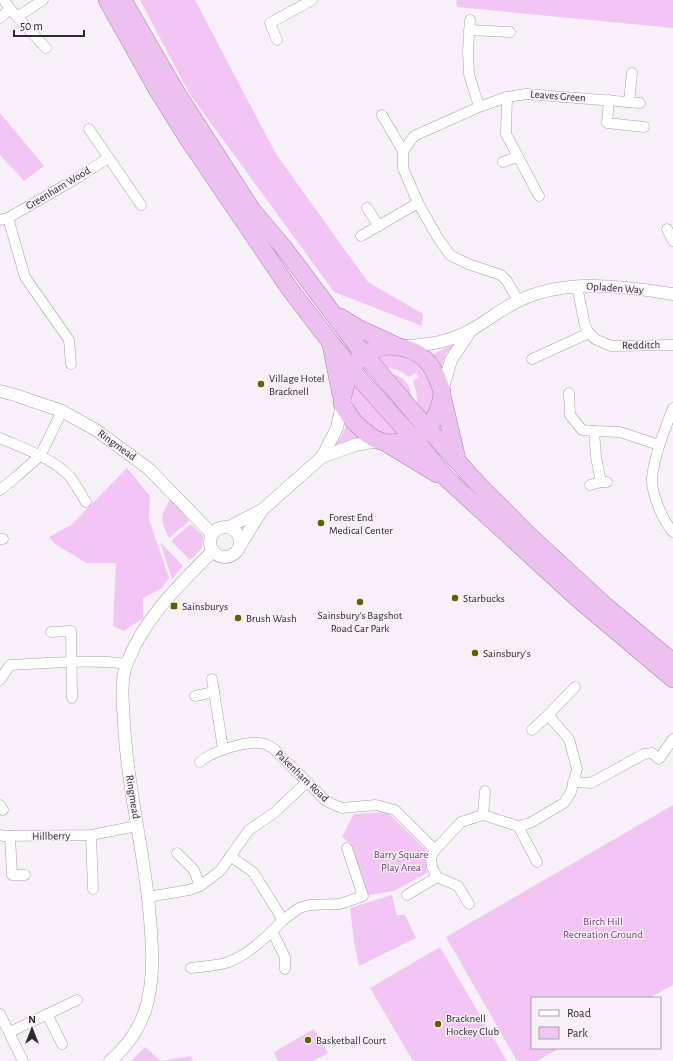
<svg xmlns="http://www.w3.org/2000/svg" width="673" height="1061" viewBox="0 0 673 1061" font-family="'Alegreya Sans',sans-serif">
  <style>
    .green { fill: #f2c5f4 }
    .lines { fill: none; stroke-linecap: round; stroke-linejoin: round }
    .minor-casing { stroke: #a8a1a9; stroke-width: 11 }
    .tertiary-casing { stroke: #a8a1a9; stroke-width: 13 }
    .trunk-casing { stroke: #a782a9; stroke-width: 18 }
    .minor { stroke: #fff; stroke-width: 10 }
    .tertiary { stroke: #fff; stroke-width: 12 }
    .trunk { stroke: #ecc0ef; stroke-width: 17 }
    .poi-dot { fill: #5c6300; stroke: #f8f0f8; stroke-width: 1.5 }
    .labels { text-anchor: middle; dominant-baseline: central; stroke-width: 3; stroke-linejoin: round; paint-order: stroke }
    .street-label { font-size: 11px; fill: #2f2c2f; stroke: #f8f0f8 }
    .poi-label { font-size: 11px; fill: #2f2c2f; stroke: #f8f0f8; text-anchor: start }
    .park-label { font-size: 11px; fill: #743d78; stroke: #f8f0f8 }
  </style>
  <rect width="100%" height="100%" fill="#f8f0f8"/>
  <!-- green -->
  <g class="green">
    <path d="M140,0H195L276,154L368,282L423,314L422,326L334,292L189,93Z"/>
    <path d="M456,0H673V28L457,7Z"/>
    <path d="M0,113L44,166L24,181L0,155Z"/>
    <path d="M452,345L453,346L446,354L441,368L432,357L433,354Z"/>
    <path d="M386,353L406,355L427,370L435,390L428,416L418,406L416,391L413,381L419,377L416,373L409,377L400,371L385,367L377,357Z"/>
    <path d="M391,374C405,376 410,385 412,398Z"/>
    <path d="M353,384L399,435C379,436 354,422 352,400C352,395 353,389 353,384Z"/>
    <path d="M347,424L359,435L358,438L335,447L334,446L341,437Z"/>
    <path d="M127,468L150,496L149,519L169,578L162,588L143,598V618L124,631L113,626L116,563H86L54,543L49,537L71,525Z"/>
    <path d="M172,498L189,521L169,538C160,519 159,515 172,498Z"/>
    <path d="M191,524L203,536L202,548L190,560L172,542L173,539Z"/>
    <path d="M160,542L183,566L172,579Z"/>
    <path d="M673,805V985L649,998H532V1048H560L537,1061H517L446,937Z"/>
    <path d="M387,812L426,850L427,873L394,891L368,895L351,844L342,837L354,814Z"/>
    <path d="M392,895L397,915H405L416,938L359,966L354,941L350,908Z"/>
    <path d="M440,947L507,1061H413L370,988Z"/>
    <path d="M314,1029L328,1053L313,1061H278L274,1052Z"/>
    <path d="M145,1047L161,1061L191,1056L193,1061H131Z"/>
  </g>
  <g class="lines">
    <!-- minor casing -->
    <g class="minor-casing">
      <g id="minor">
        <path d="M4,0L10,9L46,48"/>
        <path d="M17,17L43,0"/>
        <path d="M0,18L10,9"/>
        <path d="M470,20L468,51L469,74L479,107"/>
        <path d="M469,30L510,32"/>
        <path d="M277,40L270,23L312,0"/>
        <path d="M507,97L506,134L539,196"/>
        <path d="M609,100L607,123L644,127"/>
        <path d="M629,102L632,73"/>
        <path d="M382,115L403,151"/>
        <path d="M89,129L141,205"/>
        <path d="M503,162L517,157"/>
        <path d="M367,208L379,226"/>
        <path d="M8,218L25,277L69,340L71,364"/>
        <path d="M0,220L8,218L79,177L108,158"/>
        <path d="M667,229L673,241"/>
        <path d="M361,236L418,203"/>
        <path d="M577,286L585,326L589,333L595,339L611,346L673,345"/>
        <path d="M518,301L507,281L501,275L468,264L450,255L438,238L418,203L403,168V151L414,136L479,107L507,97L526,94L640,103"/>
        <path d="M532,359L589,333"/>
        <path d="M569,393L570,415L582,430L594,431"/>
        <path d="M673,408C665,429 654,456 652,478C651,493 663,521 673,532"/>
        <path d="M0,438C22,448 55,459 71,478C77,486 81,495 86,502"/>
        <path d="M607,482H601L596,457L594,431L620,432L659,445"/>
        <path d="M590,485L601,482"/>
        <path d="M0,490L16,477L40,456L62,411"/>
        <path d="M0,539H3"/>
        <path d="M51,632L71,631L72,698"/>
        <path d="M212,679L223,749"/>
        <path d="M0,680L10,665C49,663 88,659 127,664"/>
        <path d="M195,696L214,692"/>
        <path d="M532,730L548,715"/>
        <path d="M200,762C212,751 250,739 265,744C268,745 271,747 274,749L326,801L342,808L376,805L395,810L435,850"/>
        <path d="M573,782L591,783L644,754L652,753L659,759L673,739"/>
        <path d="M0,805L3,810"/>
        <path d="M483,815L485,791"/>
        <path d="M518,826L537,862"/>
        <path d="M0,835L3,836L91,835L137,826"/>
        <path d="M91,835L93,889"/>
        <path d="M10,836L12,875H25"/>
        <path d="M177,853L194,870L200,886"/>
        <path d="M407,895L437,877"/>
        <path d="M148,897L189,890L200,886L220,871L249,830L274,813L307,782"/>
        <path d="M469,904L458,886L437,877L432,867L431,857L435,850L461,822L483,815L518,826L530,823L564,803L571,792L577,769L569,739L548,715L575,687"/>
        <path d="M283,920L299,908L309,905L340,904L363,896L347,848"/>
        <path d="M272,931L285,957V969"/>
        <path d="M191,968C203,966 218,966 229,962C249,954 268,936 283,920L253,872L230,856"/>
        <path d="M0,1014L23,1061"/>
        <path d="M47,1014L62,1044"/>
        <path d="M10,1032L77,1000"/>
      </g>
    </g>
    <!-- tertiary casing -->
    <g class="tertiary-casing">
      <g id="tertiary">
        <path d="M404,346C429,345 449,342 471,330C487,321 501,309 518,301C567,278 621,286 673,294"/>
        <path d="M0,391L15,395L62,411L96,430L149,469L212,534"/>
        <path d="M442,391L451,360L471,330"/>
        <path d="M322,457L337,428L342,404"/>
        <circle cx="225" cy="542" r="15"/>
        <path d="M229,527L262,510L322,457L355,445L378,441"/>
        <path d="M241,544L262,510"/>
        <path d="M110,1061C128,1046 141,1027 147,1004C155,973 152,939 149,908C143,846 127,785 124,723C123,703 120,681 127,663C144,618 180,584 213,551"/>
      </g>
    </g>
    <!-- trunk casing -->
    <g class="trunk-casing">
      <g id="trunk">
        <path d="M107,0L158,91L188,139L289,288L331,343L361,380L420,446L447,479L577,598L673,679"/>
        <path d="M123,0L175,90L252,210L284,248L358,347L420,420L479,485L531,537L608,608L673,662"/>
        <path d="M340,317L358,328L397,346"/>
        <path d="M331,345L341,395"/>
        <path d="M387,346C410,346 429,356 437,378C438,383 442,388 442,393C441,409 430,431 415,439C412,441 407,441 403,442C389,444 380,443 369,435C361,428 353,423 348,413C346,410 343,406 342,403C342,398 344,392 345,388C350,364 363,350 387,346Z"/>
        <path d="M442,395L457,459"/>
        <path d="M386,443L437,474"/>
      </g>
    </g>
    <!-- minor -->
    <use href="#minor" class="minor"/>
    <!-- tertiary -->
    <use href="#tertiary" class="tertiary"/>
    <!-- trunk -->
    <use href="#trunk" class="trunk"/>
  </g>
  <!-- markers -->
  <g class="poi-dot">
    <circle cx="261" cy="384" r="4"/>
    <circle cx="321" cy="523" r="4"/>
    <circle cx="455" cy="598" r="4"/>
    <circle cx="360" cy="602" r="4"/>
    <rect x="170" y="602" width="8" height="8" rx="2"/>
    <circle cx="238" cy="618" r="4"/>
    <circle cx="475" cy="653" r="4"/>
    <circle cx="438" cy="1024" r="4"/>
    <circle cx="308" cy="1040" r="4"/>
  </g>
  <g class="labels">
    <!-- street labels -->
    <g class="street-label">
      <text transform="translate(558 96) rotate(4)">Leaves Green</text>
      <text transform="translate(58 188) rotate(-31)">Greenham Wood</text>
      <text transform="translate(615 288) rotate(4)">Opladen Way</text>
      <text transform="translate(641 345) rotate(-1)">Redditch</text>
      <text transform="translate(117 445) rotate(36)">Ringmead</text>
      <text transform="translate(302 776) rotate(44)">Pakenham Road</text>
      <text transform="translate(133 797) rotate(81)">Ringmead</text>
      <text transform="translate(51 836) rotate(-1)">Hillberry</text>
    </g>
    <!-- poi labels -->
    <g class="poi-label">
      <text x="269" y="378">Village Hotel<tspan x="269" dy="13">Bracknell</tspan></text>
      <text x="329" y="517">Forest End<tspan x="329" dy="13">Medical Center</tspan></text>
      <text x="463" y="598">Starbucks</text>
      <text x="182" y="606">Sainsburys</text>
      <text x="360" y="615" text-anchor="middle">Sainsbury's Bagshot<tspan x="360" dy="13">Road Car Park</tspan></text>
      <text x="246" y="618">Brush Wash</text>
      <text x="483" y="653">Sainsbury's</text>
      <text x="446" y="1018">Bracknell<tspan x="446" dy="13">Hockey Club</tspan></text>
      <text x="316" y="1040">Basketball Court</text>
    </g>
    <!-- park labels -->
    <g class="park-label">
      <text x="401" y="854">Barry Square<tspan x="401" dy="13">Play Area</tspan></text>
      <text x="603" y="921">Birch Hill<tspan x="603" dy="13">Recreation Ground</tspan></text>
    </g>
  </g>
  <!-- legend -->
  <rect x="531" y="997" width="130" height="52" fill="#f8f0f8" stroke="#a8a2a8"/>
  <rect x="539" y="1010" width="20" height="6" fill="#ffffff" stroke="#a8a2a8"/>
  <text x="567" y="1017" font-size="12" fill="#2f2c2f">Road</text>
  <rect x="539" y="1027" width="20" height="12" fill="#f2c5f4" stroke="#a8a2a8"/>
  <text x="567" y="1037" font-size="12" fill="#2f2c2f">Park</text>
  <!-- north arrow -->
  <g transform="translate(32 1029)" stroke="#f8f0f8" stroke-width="3" paint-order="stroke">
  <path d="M0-3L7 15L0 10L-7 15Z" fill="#2f2c2f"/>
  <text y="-6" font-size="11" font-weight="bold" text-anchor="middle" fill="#2f2c2f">N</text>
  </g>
  <!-- scale -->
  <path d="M14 30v6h70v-6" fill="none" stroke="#2f2c2f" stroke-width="2"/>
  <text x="20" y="30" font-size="12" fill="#2f2c2f" stroke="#f8f0f8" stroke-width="3" paint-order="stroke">50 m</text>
</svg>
